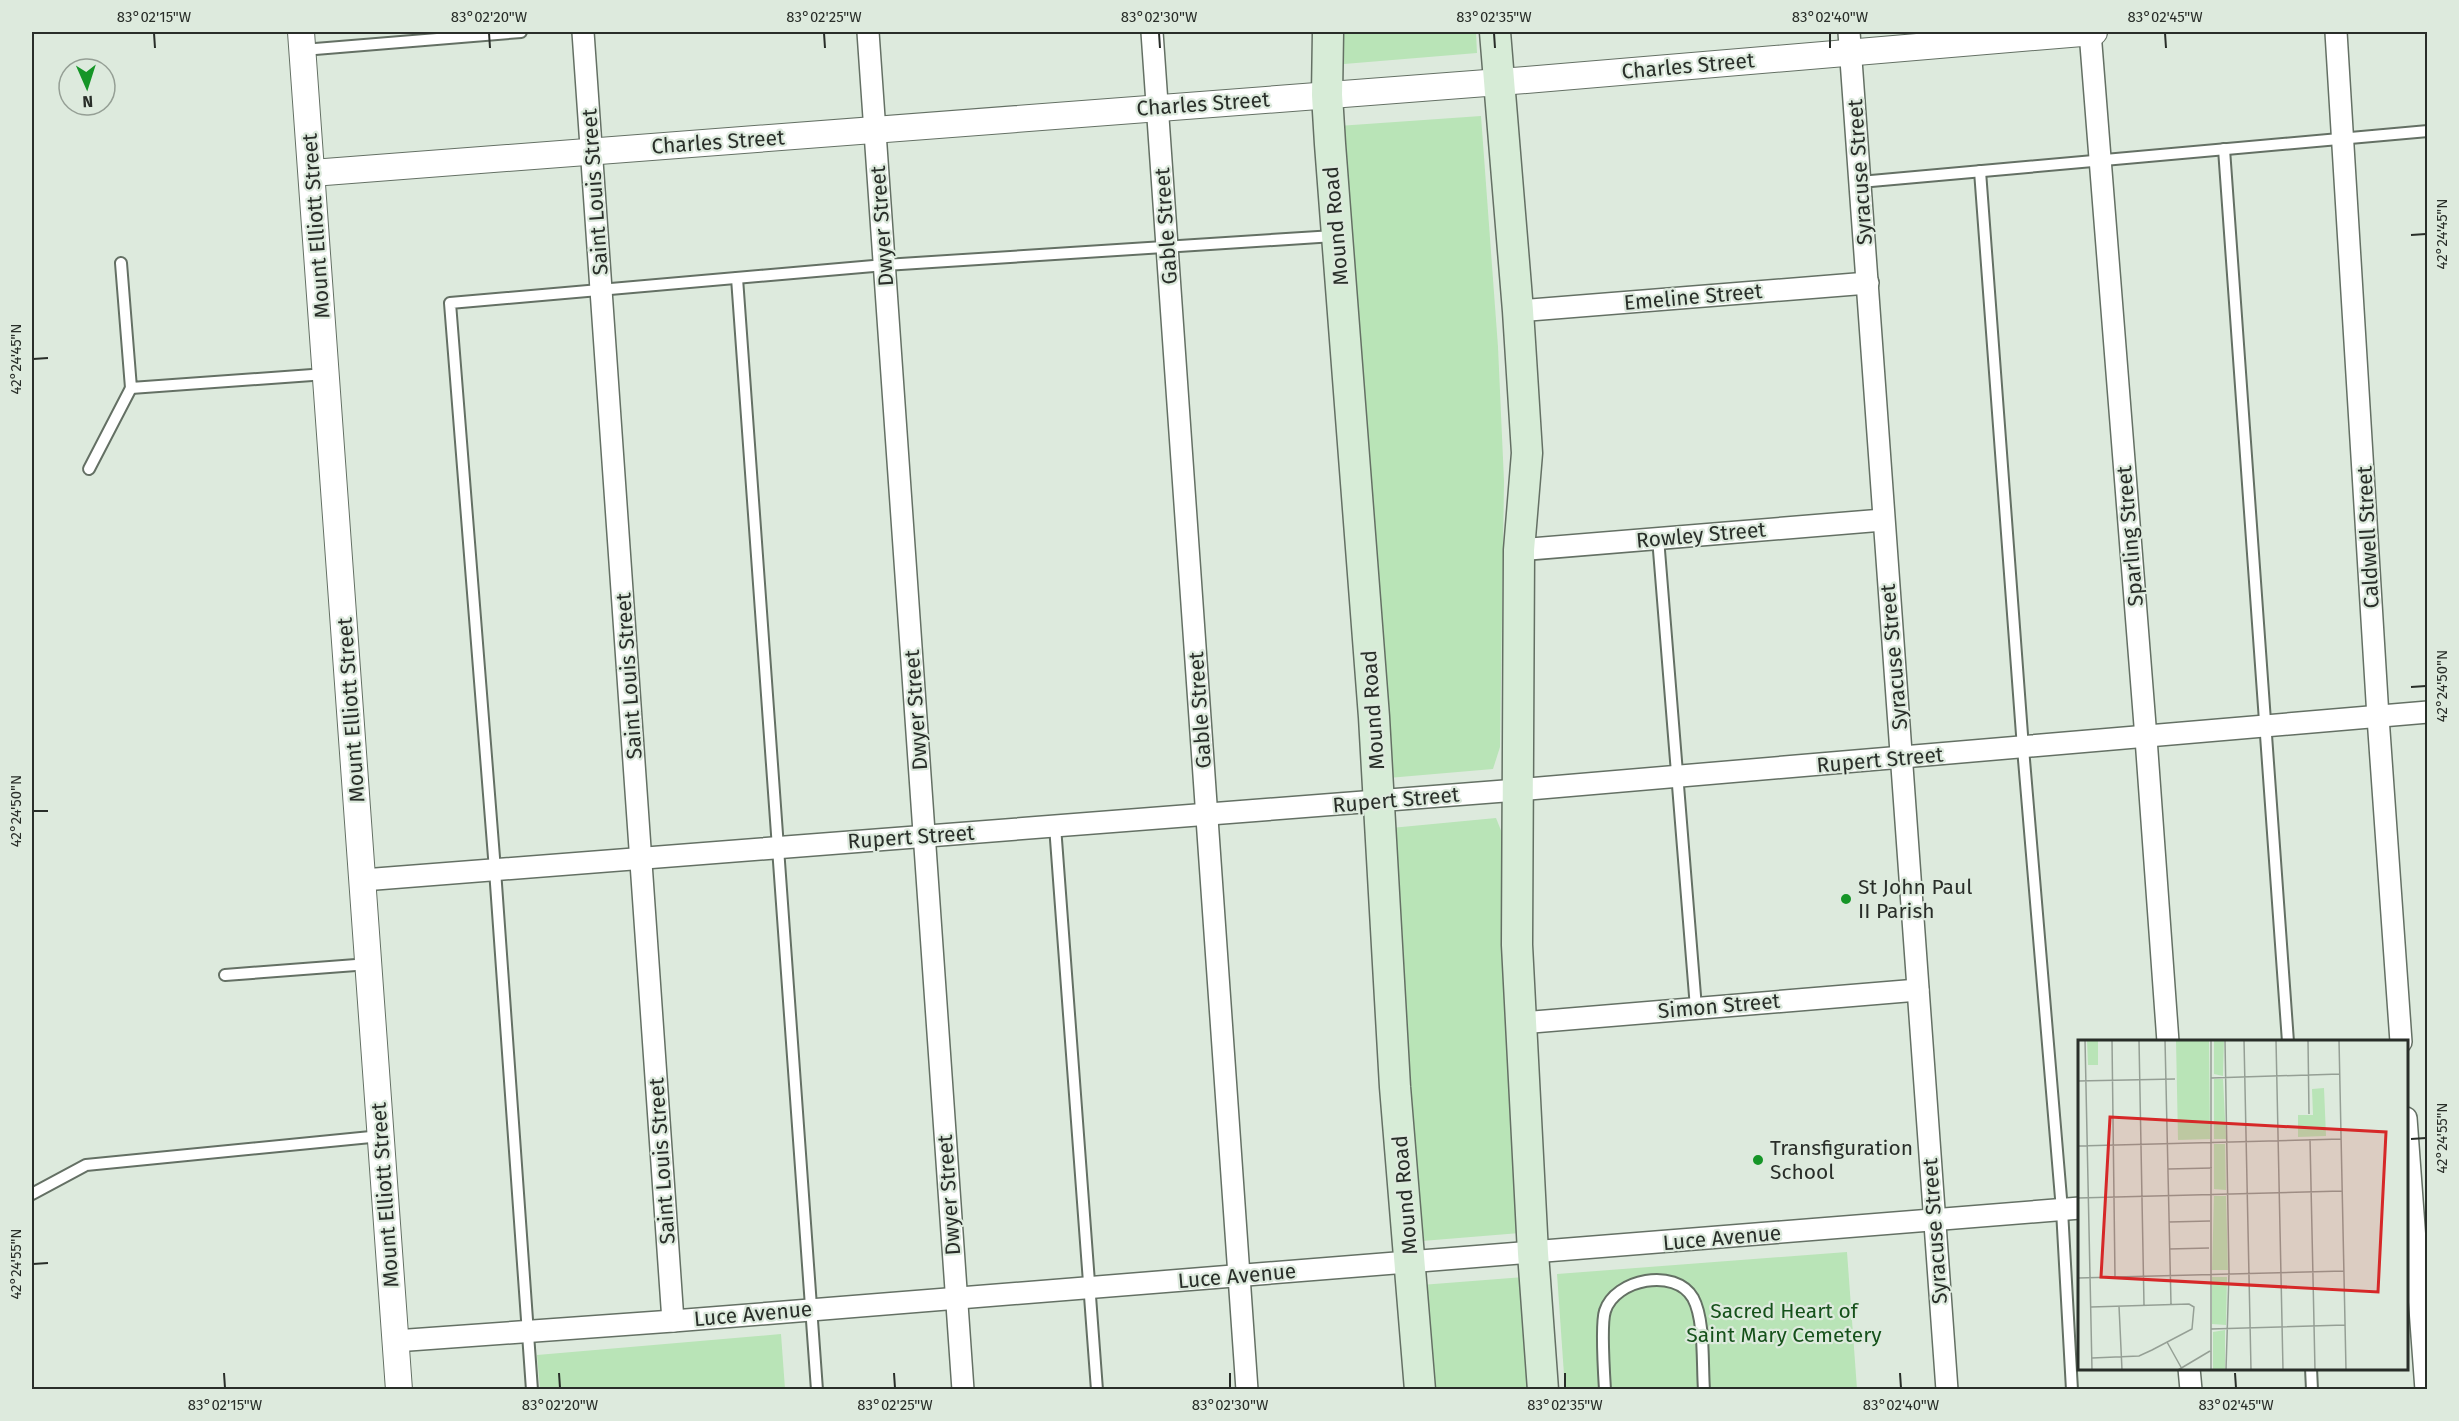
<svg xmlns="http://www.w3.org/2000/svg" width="2459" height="1421" viewBox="0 0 2459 1421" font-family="'Fira Sans',sans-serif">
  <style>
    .green { fill: #b9e4b7 }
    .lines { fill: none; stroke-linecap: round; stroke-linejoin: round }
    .service-casing { stroke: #647064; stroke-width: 14 }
    .minor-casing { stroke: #647064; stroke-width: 24 }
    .tertiary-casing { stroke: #647064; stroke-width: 28 }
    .secondary-casing { stroke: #647064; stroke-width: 33 }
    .service { stroke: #fff; stroke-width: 10 }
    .minor { stroke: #fff; stroke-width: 21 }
    .tertiary { stroke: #fff; stroke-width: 26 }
    .secondary { stroke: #d7ecd7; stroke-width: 30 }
    .ticks { fill: none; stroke: #292e29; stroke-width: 2 }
    .poi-dot { fill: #159527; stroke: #ddeadd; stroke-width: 2 }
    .labels { text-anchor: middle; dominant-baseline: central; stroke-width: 4.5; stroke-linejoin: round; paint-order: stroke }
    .street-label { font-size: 21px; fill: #292e29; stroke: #ddeadd }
    .poi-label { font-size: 21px; fill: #292e29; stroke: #ddeadd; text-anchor: start }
    .park-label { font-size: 21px; fill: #15511a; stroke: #ddeadd }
    .inset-road { fill: none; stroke: #959f95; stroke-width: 1.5 }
    .view { fill: #d62828; fill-opacity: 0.15; stroke: #d62828; stroke-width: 3 }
    .inset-edge { fill: none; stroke: #292e29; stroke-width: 3 }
    .neatline { fill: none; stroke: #292e29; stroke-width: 2 }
    .ticks-label { font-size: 15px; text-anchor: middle; fill: #292e29 }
  </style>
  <rect width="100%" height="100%" fill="#ddeadd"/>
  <!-- green -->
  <g class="green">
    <path d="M1343,32H1476L1477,53L1344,64Z"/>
    <path d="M1481,116L1498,347L1504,481L1500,747L1493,769L1388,778L1338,126Z"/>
    <path d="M1496,818L1502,833L1501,876L1520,1233L1422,1241L1391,828Z"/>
    <path d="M1847,1252L1857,1389H1565L1557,1274Z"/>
    <path d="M1524,1277L1530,1389H1428L1421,1285Z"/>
    <path d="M781,1334L785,1389H540L537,1355Z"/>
  </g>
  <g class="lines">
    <!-- service casing -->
    <g class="service-casing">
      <g id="service">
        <path d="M303,50L521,32"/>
        <path d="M2224,149L2288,1042"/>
        <path d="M1980,171L2023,748L2062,1210L2072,1390"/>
        <path d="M1860,182L2428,131"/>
        <path d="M121,263L131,388L326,374"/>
        <path d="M737,278L817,1390"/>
        <path d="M89,469L131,388"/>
        <path d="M1658,538L1696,1008"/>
        <path d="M1055,826L1097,1390"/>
        <path d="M225,975L369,964"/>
        <path d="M32,1194L86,1165L381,1136"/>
        <path d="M2311,1368L2312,1390"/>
        <path d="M532,1390L495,870L450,303L885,265L1334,236"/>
        <path d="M1605,1390C1604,1374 1601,1323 1605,1311C1615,1279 1675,1267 1693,1298C1705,1320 1702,1364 1704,1390"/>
      </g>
    </g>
    <!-- minor casing -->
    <g class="minor-casing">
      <g id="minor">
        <path d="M583,32L673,1321"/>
        <path d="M868,32L963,1390"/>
        <path d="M1152,32L1247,1390"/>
        <path d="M1849,32L1947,1390"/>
        <path d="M2090,32L2146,738L2168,1042"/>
        <path d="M2336,32L2378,717L2401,1042"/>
        <path d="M1518,311L1868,283"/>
        <path d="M1519,550L1883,520"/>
        <path d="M363,880L1517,790L2428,712"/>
        <path d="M1520,1023L1918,990"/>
        <path d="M2406,1118L2426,1390"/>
        <path d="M395,1341L673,1321L2080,1208"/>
        <path d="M2189,1368L2191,1390"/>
      </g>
    </g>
    <!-- tertiary casing -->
    <g class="tertiary-casing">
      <g id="tertiary">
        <path d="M301,32L399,1390"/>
        <path d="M312,173L1526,80L2094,32"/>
      </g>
    </g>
    <!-- secondary casing -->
    <g class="secondary-casing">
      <g id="secondary">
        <path d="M1328,32L1327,95L1330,144L1374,717L1395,1087L1420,1390"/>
        <path d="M1495,32L1518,311L1527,453L1519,550L1517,945L1533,1253L1543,1390"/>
      </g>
    </g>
    <!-- service -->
    <use href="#service" class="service"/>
    <!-- minor -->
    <use href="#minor" class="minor"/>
    <!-- tertiary -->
    <use href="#tertiary" class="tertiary"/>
    <!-- secondary -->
    <use href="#secondary" class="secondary"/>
  </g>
  <!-- ticks -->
  <path class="ticks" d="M154,33L155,48M489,33L490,48M824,33L825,48M1159,33L1160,48M1494,33L1495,48M1830,33V48M2165,33L2166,48M2411,235L2426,234M33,359L48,358M2411,687L2426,686M33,811H48M2411,1139L2426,1138M33,1264L48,1263M224,1373L225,1388M559,1373L560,1388M894,1373L895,1388M1230,1373V1388M1565,1373V1388M1900,1373L1901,1388M2235,1373L2236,1388"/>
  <!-- markers -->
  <g class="poi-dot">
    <circle cx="1846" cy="899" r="6"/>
    <circle cx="1758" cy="1160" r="6"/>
  </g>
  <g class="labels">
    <!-- street labels -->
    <g class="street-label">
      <text transform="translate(1688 66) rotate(-5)">Charles Street</text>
      <text transform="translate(1203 104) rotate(-4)">Charles Street</text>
      <text transform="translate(718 142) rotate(-4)">Charles Street</text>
      <text transform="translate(1860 172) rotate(-94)">Syracuse Street</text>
      <text transform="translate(595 192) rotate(-94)">Saint Louis Street</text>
      <text transform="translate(316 226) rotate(-94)">Mount Elliott Street</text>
      <text transform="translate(882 226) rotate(-94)">Dwyer Street</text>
      <text transform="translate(1166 226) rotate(-94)">Gable Street</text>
      <text transform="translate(1336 226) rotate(-95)">Mound Road</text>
      <text transform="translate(1693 297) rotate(-5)">Emeline Street</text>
      <text transform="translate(1701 535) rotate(-5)">Rowley Street</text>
      <text transform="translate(2130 536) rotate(-95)">Sparling Street</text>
      <text transform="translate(2368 537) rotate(-93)">Caldwell Street</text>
      <text transform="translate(1894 657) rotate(-95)">Syracuse Street</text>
      <text transform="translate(629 676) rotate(-94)">Saint Louis Street</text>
      <text transform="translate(351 710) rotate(-94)">Mount Elliott Street</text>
      <text transform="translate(916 710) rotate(-94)">Dwyer Street</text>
      <text transform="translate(1200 710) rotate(-94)">Gable Street</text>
      <text transform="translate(1373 710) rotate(-94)">Mound Road</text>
      <text transform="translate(1880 760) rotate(-5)">Rupert Street</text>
      <text transform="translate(1396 800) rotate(-5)">Rupert Street</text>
      <text transform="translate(911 837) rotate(-4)">Rupert Street</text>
      <text transform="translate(1719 1006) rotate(-5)">Simon Street</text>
      <text transform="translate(662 1161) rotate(-94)">Saint Louis Street</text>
      <text transform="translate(385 1195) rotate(-94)">Mount Elliott Street</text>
      <text transform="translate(949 1195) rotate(-94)">Dwyer Street</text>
      <text transform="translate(1405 1195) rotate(-95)">Mound Road</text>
      <text transform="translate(1935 1231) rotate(-94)">Syracuse Street</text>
      <text transform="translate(1722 1238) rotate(-5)">Luce Avenue</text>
      <text transform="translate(1237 1276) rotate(-5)">Luce Avenue</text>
      <text transform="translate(753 1314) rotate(-5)">Luce Avenue</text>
    </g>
    <!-- poi labels -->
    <g class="poi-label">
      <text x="1858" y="887">St John Paul<tspan x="1858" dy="24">II Parish</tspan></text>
      <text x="1770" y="1148">Transfiguration<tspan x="1770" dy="24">School</tspan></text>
    </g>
    <!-- park labels -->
    <g class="park-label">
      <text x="1784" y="1311">Sacred Heart of<tspan x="1784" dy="24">Saint Mary Cemetery</tspan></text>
    </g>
  </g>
  <!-- overview -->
  <g transform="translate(2078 1040)">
    <rect width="330" height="330" fill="#ddeadd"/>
    <path d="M9,0H20V25H10ZM98,0H131L132,99L100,100ZM136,0H146L145,36L136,34ZM136,39H145L148,99H136ZM246,48L248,96L220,97V75H235L234,49ZM136,104H147L148,150L136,149ZM136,156H148L150,230H134ZM134,237H149L148,285L134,284ZM147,290V330H135V292Z" fill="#b9e4b7"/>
    <path class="inset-road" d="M7,0L14,330M34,0L37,237M61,0L66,265M87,0L93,264M147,0L151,233L148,330M166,0L173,330M198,0L205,330M230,0L231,74M261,0L268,330M133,38L262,34M0,41L97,39M232,99L237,330M0,106L263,99M90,129L134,128M0,158L264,151M91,182L132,181M91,209L131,208M0,238L266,231M41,266L44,330M13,267L111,264L116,267L114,289L74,310L61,316L14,318M133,289L267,285M89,302L104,329M100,330L132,311M133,330V0"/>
    <path class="view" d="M32,77L308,92L300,252L23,237Z"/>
    <rect width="330" height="330" class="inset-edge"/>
  </g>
  <!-- border -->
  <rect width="2459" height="1421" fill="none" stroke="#ddeadd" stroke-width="66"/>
  <!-- north arrow -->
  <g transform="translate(87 87) rotate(177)"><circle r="28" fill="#ddeadd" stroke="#959f95" stroke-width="1.5"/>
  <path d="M0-4.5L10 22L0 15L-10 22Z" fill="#159527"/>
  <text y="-9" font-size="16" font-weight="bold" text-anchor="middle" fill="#292e29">N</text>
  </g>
  <rect x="33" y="33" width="2393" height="1355" class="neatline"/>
  <g class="ticks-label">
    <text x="154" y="22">83°02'15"W</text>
    <text x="489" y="22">83°02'20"W</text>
    <text x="824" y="22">83°02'25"W</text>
    <text x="1159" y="22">83°02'30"W</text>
    <text x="1494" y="22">83°02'35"W</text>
    <text x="1830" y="22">83°02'40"W</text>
    <text x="2165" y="22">83°02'45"W</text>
    <text transform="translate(2442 234) rotate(-90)" y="5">42°24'45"N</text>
    <text transform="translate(16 359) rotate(-90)" y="5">42°24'45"N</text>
    <text transform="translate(2442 686) rotate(-90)" y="5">42°24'50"N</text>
    <text transform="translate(16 811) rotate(-90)" y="5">42°24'50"N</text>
    <text transform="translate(2442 1138) rotate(-90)" y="5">42°24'55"N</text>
    <text transform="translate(16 1264) rotate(-90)" y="5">42°24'55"N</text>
    <text x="225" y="1410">83°02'15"W</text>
    <text x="560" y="1410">83°02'20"W</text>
    <text x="895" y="1410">83°02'25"W</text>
    <text x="1230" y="1410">83°02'30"W</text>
    <text x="1565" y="1410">83°02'35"W</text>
    <text x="1901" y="1410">83°02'40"W</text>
    <text x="2236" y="1410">83°02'45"W</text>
  </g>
</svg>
